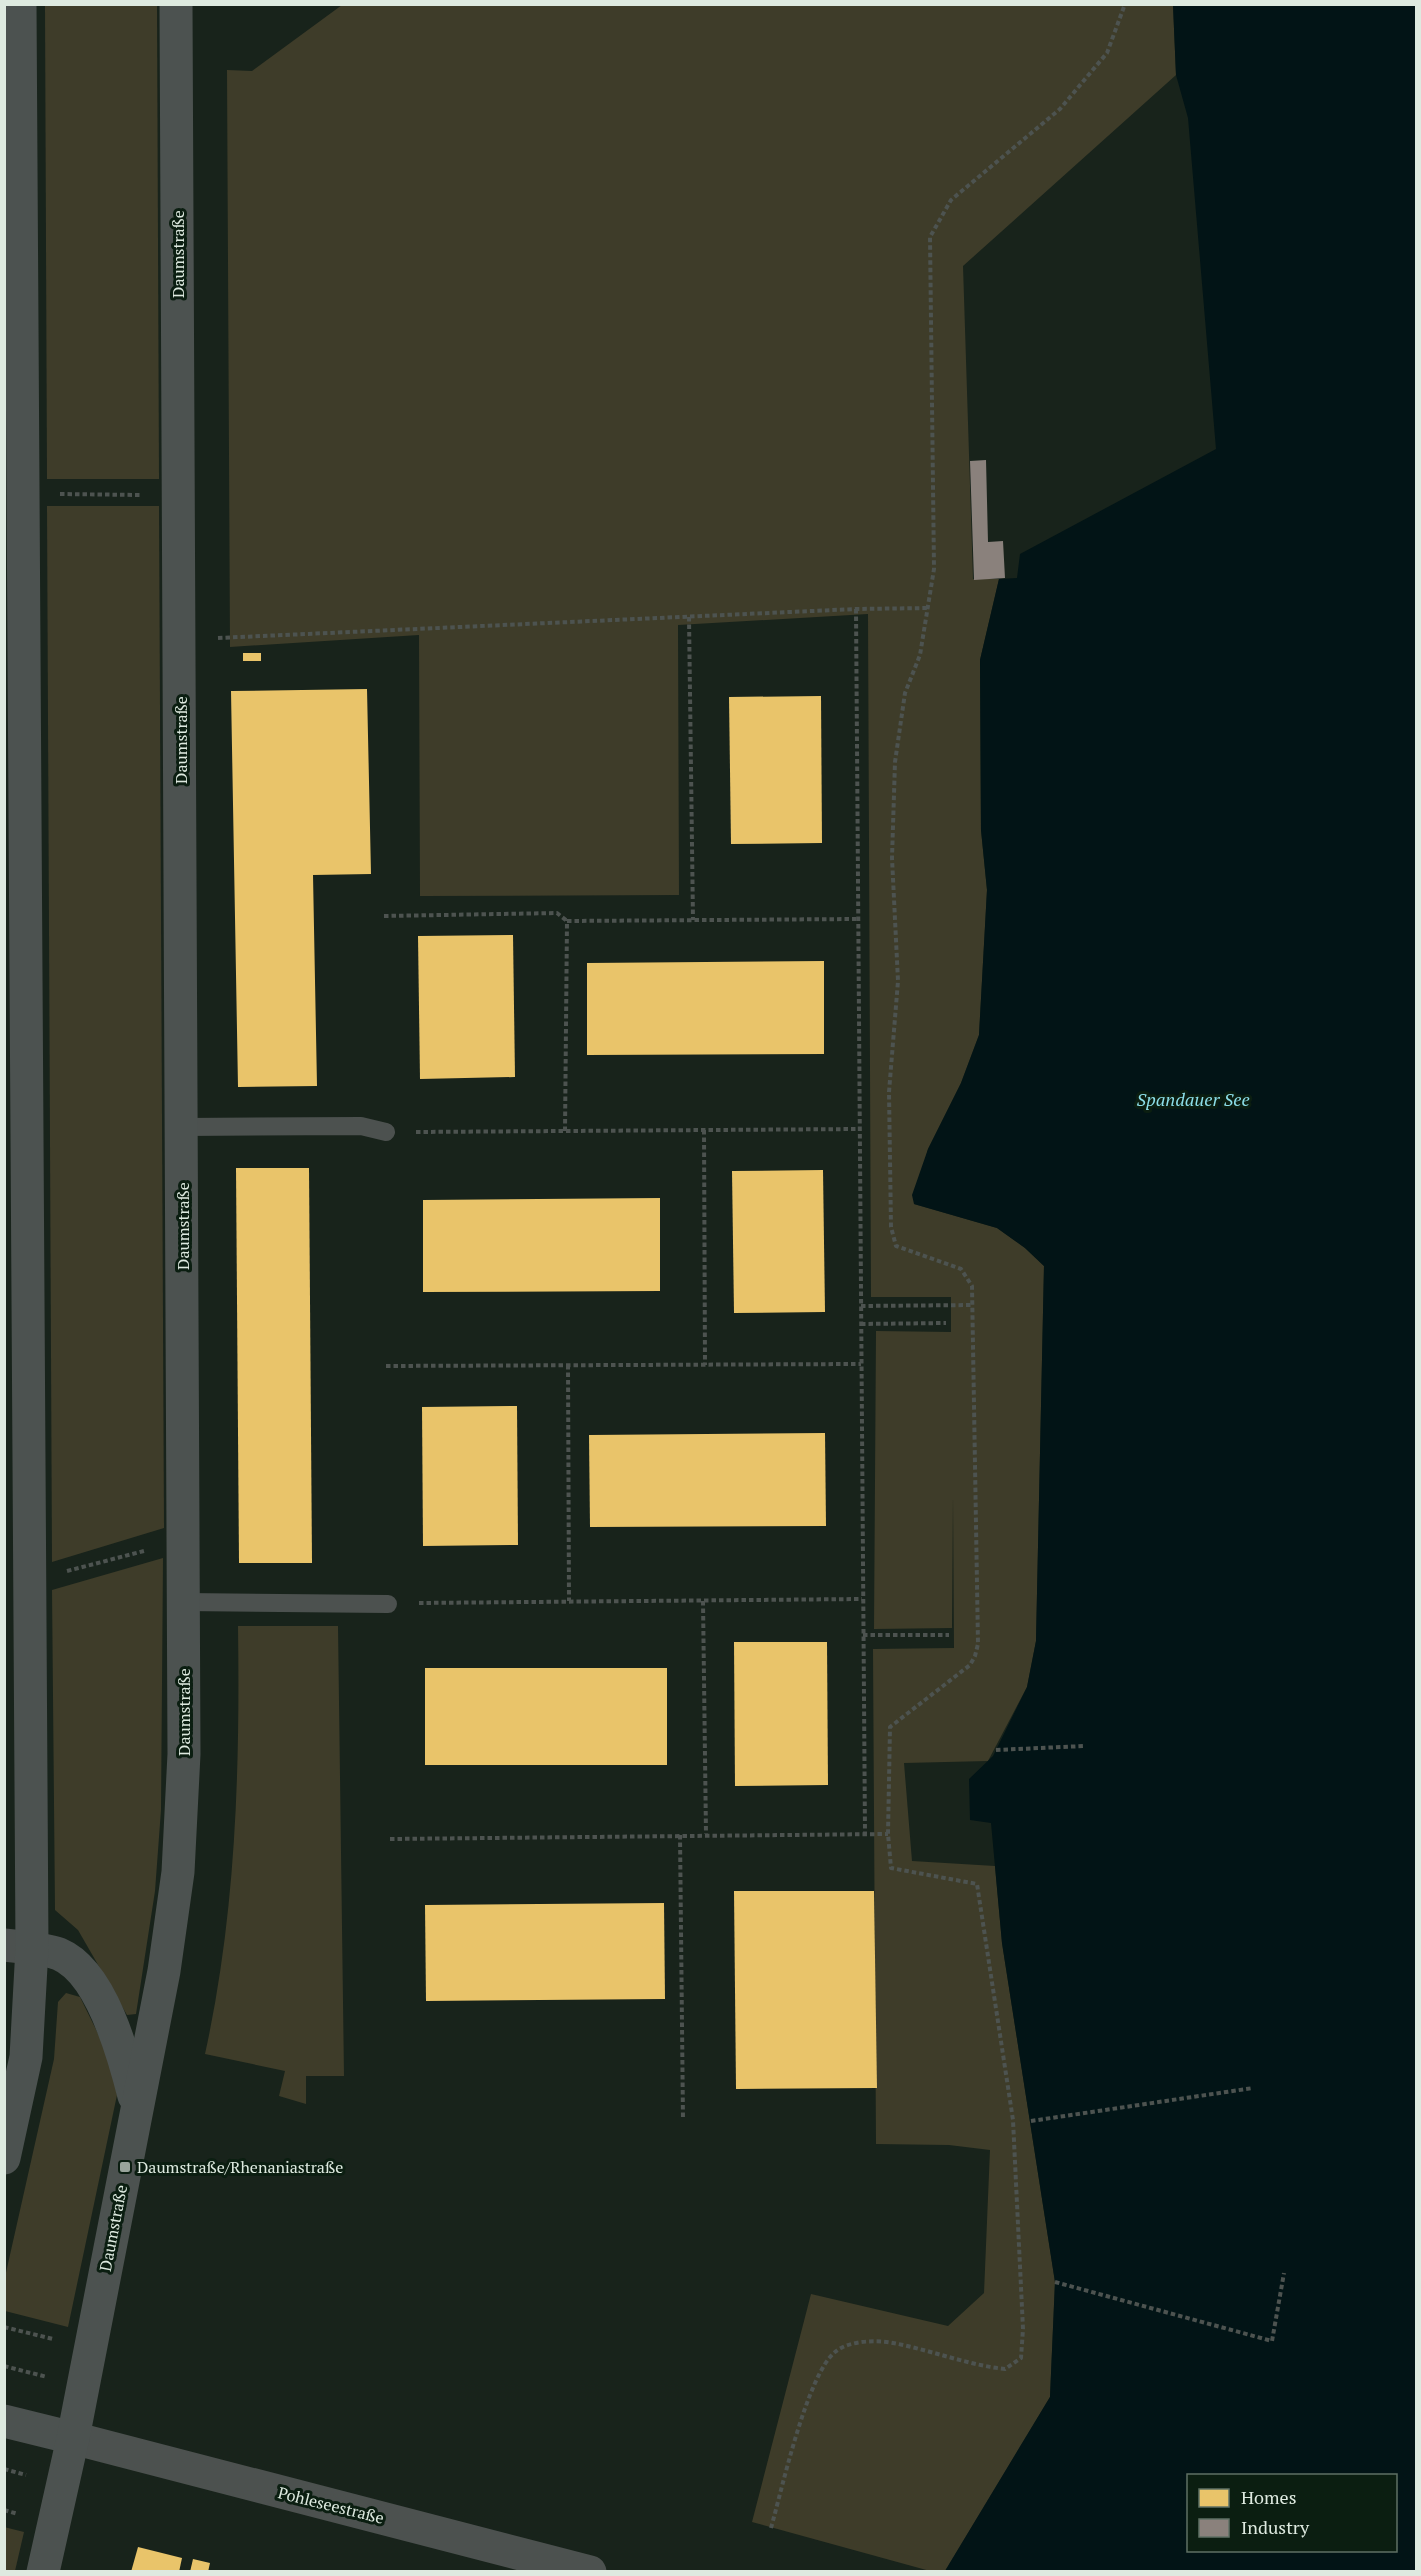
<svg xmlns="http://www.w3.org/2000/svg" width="1421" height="2576" viewBox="0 0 1421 2576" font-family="'PT Serif',serif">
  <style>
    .green { fill: #3e3c29 }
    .water { fill: #021416; fill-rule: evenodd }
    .homes { fill: #e9c46a }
    .industry { fill: #8a817c }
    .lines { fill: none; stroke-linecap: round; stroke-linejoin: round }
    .path { stroke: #4d5350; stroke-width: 4; stroke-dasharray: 4.5 3; stroke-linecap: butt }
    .service { stroke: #4c514f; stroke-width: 18 }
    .tertiary { stroke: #4c514f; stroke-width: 33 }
    .secondary { stroke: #4c5250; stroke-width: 33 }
    .poi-dot { fill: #99a49b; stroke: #0b1e11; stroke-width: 2 }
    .labels { text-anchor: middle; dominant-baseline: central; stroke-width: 6; stroke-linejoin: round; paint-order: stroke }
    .street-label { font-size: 16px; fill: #deeae0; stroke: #0b1e11 }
    .poi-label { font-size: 16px; fill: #deeae0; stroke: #0b1e11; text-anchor: start }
    .water-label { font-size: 18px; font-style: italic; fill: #8cdee9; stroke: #0b1e11 }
  </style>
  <rect width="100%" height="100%" fill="#18231b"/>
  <!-- green -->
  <g class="green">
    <path d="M45,5H157L159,479H47Z"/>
    <path d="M342,5H1173L1176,75L963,266L973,579H999L980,660L981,830L987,890L979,1035L961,1083L928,1149L914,1204L997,1228L1025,1248L1044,1266L1036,1641L1027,1687L988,1761L904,1763L912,1861L995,1866L1002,1943L1055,2282L1050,2397L945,2571H930L752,2522L811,2294L948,2326L984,2293L990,2150L949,2145L876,2144L873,1649L954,1648L953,1496L952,1628L874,1629L876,1331L951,1332V1297H871L868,614L678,625L679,895L420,896L419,635L230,647L227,70L252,71Z"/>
    <path d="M47,506H159L164,1528L52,1562Z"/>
    <path d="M163,1558L161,1810L155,1891L136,2014L127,2015L78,1930L55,1910L52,1590Z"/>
    <path d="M238,1626H338L344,2076H306V2104L279,2096L285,2071L205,2054C236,1913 240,1770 238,1626Z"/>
    <path d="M66,1993L80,1997L110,2058L117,2095L68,2327L5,2311V2277L54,2059L58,2002Z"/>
    <path d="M4,2527L24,2532L15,2571H5Z"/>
  </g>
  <!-- water -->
  <path class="water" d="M1173,5H1416V2571H945L1050,2397L1055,2282L1002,1943L991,1823L970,1820L969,1779L993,1756L1027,1687L1036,1641L1044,1266L1025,1248L997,1228L914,1204L912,1195L928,1149L961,1083L979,1035L987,890L981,830L980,660L999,579L1017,578L1020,554L1216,449L1188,118L1176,75ZM1188,2476H1396V2550H1188Z"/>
  <!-- homes -->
  <g class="homes">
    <rect x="243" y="653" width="18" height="8"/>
    <path d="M367,689L371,874L313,875L317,1086L238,1087L231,691Z"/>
    <path d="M821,696L822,843L731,844L729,697Z"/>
    <path d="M513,935L515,1077L420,1079L418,936Z"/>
    <path d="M824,961V1054L587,1055V963Z"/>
    <path d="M236,1168H309L312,1563H239Z"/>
    <path d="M823,1170L825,1312L734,1313L732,1171Z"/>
    <path d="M660,1198V1291L423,1292V1200Z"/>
    <path d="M517,1406L518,1545L423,1546L422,1407Z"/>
    <path d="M825,1433L826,1526L590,1527L589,1435Z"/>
    <path d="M734,1642H827L828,1785L735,1786Z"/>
    <rect x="425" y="1668" width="242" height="97"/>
    <path d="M734,1891H874L877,2088L736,2089Z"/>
    <path d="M664,1903L665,1999L426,2001L425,1905Z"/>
    <path d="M138,2547L182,2558L179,2572H131Z"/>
    <path d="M193,2559L210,2563L208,2572H190Z"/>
  </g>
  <!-- industry -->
  <path class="industry" d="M986,460L988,542L1003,541L1005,578L974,580L970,461Z"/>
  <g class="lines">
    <!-- path -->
    <g class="path">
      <path d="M60,494L140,495"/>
      <path d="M856,609L865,1834"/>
      <path d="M689,617L693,920"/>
      <path d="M218,638L856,609L929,608"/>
      <path d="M384,916L557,913L567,921"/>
      <path d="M704,1130L705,1365"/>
      <path d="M565,1131L567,921L858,919"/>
      <path d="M416,1132L859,1129"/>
      <path d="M861,1306L973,1305"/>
      <path d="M861,1324L946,1323"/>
      <path d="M568,1365L569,1601"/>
      <path d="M386,1366L861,1364"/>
      <path d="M67,1571L144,1551"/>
      <path d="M703,1601L706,1834"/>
      <path d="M419,1603L862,1599"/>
      <path d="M863,1635H949"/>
      <path d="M996,1750L1084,1746"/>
      <path d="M680,1835L683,2120"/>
      <path d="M390,1839L888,1834"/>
      <path d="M1031,2121L1253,2088"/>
      <path d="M1055,2282L1272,2341L1284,2273"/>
      <path d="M4,2327L53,2339"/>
      <path d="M4,2366L47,2377"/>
      <path d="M4,2469L26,2475"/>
      <path d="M4,2510L18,2514"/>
      <path d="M771,2528C782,2489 807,2375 835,2352C849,2340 877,2340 893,2343C931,2350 967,2365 1005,2369L1021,2358L1023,2329L1013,2120L977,1884L891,1868L888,1834L890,1727L970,1665L975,1656L978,1644L972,1286L961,1269L896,1246L891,1227L889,1092L898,981L892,858L895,762L905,693L920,655L934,569L930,237L951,200L1060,109L1107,53L1125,4"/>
    </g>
    <!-- service -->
    <g class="service">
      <path d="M183,1127L361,1126L386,1132"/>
      <path d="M184,1602L388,1604"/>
    </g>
    <!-- tertiary -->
    <g class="tertiary">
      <path d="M4,1945L32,1948"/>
      <path d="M73,2438L590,2572"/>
    </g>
    <!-- secondary -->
    <g class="secondary">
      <path d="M32,1948C41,1950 51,1951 59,1954C102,1972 124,2056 134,2096"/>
      <path d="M4,2158L26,2057L32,1948L20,4"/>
      <path d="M4,2421L73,2438"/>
      <path d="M43,2572L73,2438L164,1971L178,1872L184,1754L176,4"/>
    </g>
  </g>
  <!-- markers -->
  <rect class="poi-dot" x="119" y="2161" width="12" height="12" rx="3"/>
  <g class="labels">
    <!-- street labels -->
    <g class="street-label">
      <text transform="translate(178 254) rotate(-90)">Daumstraße</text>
      <text transform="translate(181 740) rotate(-90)">Daumstraße</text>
      <text transform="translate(183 1226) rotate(-90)">Daumstraße</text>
      <text transform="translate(184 1712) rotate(-90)">Daumstraße</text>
      <text transform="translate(113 2228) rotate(-79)">Daumstraße</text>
      <text transform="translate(331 2505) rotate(14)">Pohleseestraße</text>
    </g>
    <!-- poi labels -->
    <g class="poi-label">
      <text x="137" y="2167">Daumstraße/Rhenaniastraße</text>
    </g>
    <!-- water labels -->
    <g class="water-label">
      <text x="1193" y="1099">Spandauer See</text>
    </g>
  </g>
  <!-- border -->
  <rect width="1421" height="2576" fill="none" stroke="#deeae0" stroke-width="12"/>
  <!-- legend -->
  <rect x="1187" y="2474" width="210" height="78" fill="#0b1e11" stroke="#5f7064" stroke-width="1.5"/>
  <rect x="1199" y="2489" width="30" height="18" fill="#e9c46a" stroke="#5f7064" stroke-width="1.5"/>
  <text x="1241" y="2504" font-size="18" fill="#deeae0">Homes</text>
  <rect x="1199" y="2519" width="30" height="18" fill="#8a817c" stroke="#5f7064" stroke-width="1.5"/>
  <text x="1241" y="2534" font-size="18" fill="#deeae0">Industry</text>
</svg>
